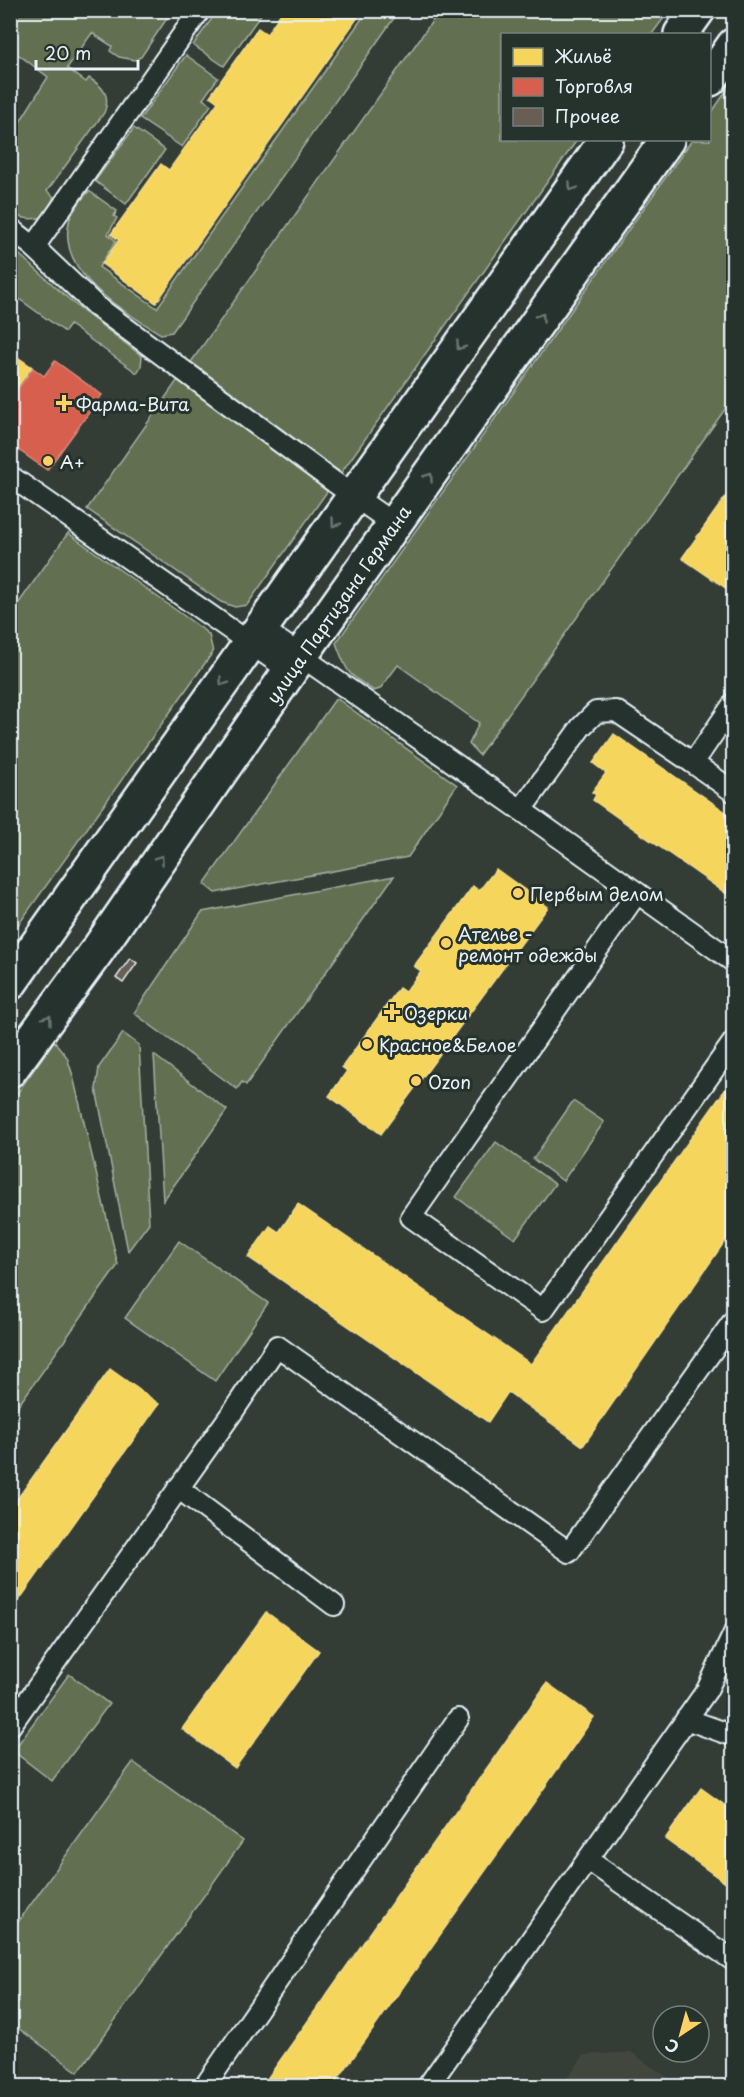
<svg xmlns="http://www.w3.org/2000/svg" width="744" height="2097" viewBox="0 0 744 2097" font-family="'Playpen Sans',sans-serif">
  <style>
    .built { fill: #43463e }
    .green { fill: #626f51; stroke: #a5b0a4; stroke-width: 1.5 }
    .homes { fill: #f6d55c; stroke: #f2dd8b; stroke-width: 1.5 }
    .shops { fill: #d6604d; stroke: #db8c80; stroke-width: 1.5 }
    .building { fill: #695e54; stroke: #e8f1f8; stroke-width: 1.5 }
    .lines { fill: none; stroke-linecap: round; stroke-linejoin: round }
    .lane-casing { stroke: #e8f1f8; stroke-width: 24 }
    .secondary-casing { stroke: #e8f1f8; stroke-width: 38 }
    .lane { stroke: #26332d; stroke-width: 20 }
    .secondary { stroke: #26332d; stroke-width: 33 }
    .oneway { stroke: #6a7674 }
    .poi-dot { fill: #ffd166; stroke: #26332d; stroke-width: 2 }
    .labels { text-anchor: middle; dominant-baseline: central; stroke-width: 6; stroke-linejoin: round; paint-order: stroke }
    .poi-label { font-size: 18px; fill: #e8f1f8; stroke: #26332d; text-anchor: start }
    .street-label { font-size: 18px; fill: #e8f1f8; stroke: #26332d }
  </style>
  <rect width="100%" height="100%" fill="#333c35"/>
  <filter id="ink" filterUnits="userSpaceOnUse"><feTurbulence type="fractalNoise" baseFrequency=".0167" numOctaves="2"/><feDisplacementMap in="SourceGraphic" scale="12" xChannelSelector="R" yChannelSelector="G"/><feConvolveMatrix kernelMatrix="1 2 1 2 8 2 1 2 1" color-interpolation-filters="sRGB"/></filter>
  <g filter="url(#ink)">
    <!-- built -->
    <path class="built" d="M631,2052L680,2086H561L584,2055Z"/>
    <!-- green -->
    <g class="green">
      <path d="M218,10L258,11L262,13L224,66L193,45Z"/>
      <path d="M368,10L399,11L172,332L161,334C124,311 57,275 69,222C71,211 82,200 89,191L117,211L114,216L117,218L108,234L116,241L99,267L157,308Z"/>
      <path d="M440,10L669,11L652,34H502V140H577L341,473L191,362Z"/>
      <path d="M11,11H172L141,57L135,60L119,57L110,51L112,46L92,33L67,68L86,82L89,78C104,87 111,96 104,113L47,191L54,197L44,217C32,220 20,219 11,212V136L48,77L11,49Z"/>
      <path d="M186,55L218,78L203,99L211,105L182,147L140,119Z"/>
      <path d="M733,81V398L479,755L469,744L479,723L398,665L380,689L374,691C346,673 348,674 336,643L692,140H710V115Z"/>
      <path d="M134,128L165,150L126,204L95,181Z"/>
      <path d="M11,247L80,309L142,356L141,366L137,373L70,325L65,332L11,293Z"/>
      <path d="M179,378L329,489L247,605L235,607L221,602L87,509Z"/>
      <path d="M68,533L201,628L209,635L213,652L11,935V614Z"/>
      <path d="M336,698L457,785L408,857L215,893L204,884Z"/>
      <path d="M394,876L246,1085L242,1082L237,1089L134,1013L202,912Z"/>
      <path d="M123,1033L139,1045L149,1223L128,1251L96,1089L99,1067Z"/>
      <path d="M54,1041L67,1057L73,1076L118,1265L11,1416V1102Z"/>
      <path d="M154,1055L227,1110L163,1201Z"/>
      <path d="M573,1101L604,1122L563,1181L533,1159Z"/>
      <path d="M496,1142L555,1184L515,1239L456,1197Z"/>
      <path d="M179,1241L268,1303L215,1381L125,1318Z"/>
      <path d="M69,1674L109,1704L52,1781L13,1751Z"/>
      <path d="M133,1762L243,1841L78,2072L11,2023V1932Z"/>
    </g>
    <!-- homes -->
    <g class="homes">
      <path d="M283,10H363L156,303L102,264L119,240L111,234L161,164L169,170L218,102L210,96L258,28L267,34Z"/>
      <path d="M10,352L32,367L10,397Z"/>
      <path d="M734,485V593H733L682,558Z"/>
      <path d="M614,734L734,818V899L593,800L596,795L592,792L606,773L593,763Z"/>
      <path d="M496,869L548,907L381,1134L329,1096L347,1071L342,1067L399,988L405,992L421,971L414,966L473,886L479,891Z"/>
      <path d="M734,1077V1228L583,1446L508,1392L488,1422L248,1257L270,1226L279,1232L298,1204L531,1364Z"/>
      <path d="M110,1369L159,1404L10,1613V1509Z"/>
      <path d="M266,1612L319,1651L235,1768L182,1729Z"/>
      <path d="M547,1683L594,1717L554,1774L333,2086H262Z"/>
      <path d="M701,1788L734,1812V1889L665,1839Z"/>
    </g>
    <!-- shops -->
    <path class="shops" d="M55,361L102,395L47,470L10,444V400L33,368L44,376Z"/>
    <!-- building -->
    <path class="building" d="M130,958L137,963L123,983L116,978Z"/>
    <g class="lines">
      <!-- lane casing -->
      <g class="lane-casing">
        <g id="lane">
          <path d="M10,228L34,247L96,306L334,482L395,525"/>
          <path d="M34,247L200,10"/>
          <path d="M10,476L290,671"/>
          <path d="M261,628L521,810"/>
          <path d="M734,703L693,763L734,792"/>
          <path d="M693,763L616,711L596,712L581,727L521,810L734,962"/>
          <path d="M637,893L411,1217L543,1310L734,1041"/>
          <path d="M178,1488L334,1605"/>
          <path d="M686,1719L734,1736"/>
          <path d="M10,1726L234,1410L277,1346L569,1552L734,1320"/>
          <path d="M588,1860L734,1961"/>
          <path d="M205,2086L458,1719"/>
          <path d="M428,2086L707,1690L734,1633"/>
        </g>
      </g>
      <!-- secondary casing -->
      <g class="secondary-casing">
        <g id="secondary">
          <path d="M681,34L698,10"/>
          <path d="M710,79L734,45"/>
          <path d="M10,983L606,140"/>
          <path d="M10,1070L97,951L290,671L667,140"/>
        </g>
      </g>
      <!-- lane -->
      <use href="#lane" class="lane"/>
      <!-- secondary -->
      <use href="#secondary" class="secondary"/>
    </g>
    <!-- one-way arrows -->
    <defs><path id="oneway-chevron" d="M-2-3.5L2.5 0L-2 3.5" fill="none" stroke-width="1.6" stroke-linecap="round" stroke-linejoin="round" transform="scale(1.5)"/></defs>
    <g class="oneway">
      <use href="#oneway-chevron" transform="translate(572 187) rotate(125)"/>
      <use href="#oneway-chevron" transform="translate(541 317) rotate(-55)"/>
      <use href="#oneway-chevron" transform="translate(460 346) rotate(125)"/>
      <use href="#oneway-chevron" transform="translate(429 477) rotate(-55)"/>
      <use href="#oneway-chevron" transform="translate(335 523) rotate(125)"/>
      <use href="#oneway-chevron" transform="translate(223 682) rotate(125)"/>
      <use href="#oneway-chevron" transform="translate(160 859) rotate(-55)"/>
      <use href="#oneway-chevron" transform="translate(48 1019) rotate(-54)"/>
    </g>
  </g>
  <!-- markers -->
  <g class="poi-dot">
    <path d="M61 394h6v6h6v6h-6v6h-6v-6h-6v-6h6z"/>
    <circle cx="48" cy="461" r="6"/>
    <circle cx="518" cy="893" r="6"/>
    <circle cx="446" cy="943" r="6"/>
    <path d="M389 1003h6v6h6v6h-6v6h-6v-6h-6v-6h6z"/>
    <circle cx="367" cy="1044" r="6"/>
    <circle cx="416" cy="1081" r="6"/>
  </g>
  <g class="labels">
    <!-- poi labels -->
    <g class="poi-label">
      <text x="76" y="403">Фарма-Вита</text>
      <text x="60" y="461">А+</text>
      <text x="530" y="893">Первым делом</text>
      <text x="458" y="933">Ателье -<tspan x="458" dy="21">ремонт одежды</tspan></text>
      <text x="404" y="1012">Озерки</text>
      <text x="379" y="1044">Красное&amp;Белое</text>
      <text x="428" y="1081">Ozon</text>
    </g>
    <!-- street labels -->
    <g class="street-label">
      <text transform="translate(338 604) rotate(-55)">улица Партизана Германа</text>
    </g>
  </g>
  <!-- margin -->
  <rect width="744" height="2097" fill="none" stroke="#26332d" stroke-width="36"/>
  <rect x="18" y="18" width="708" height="2061" fill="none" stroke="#e8f1f8" stroke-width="2" filter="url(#ink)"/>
  <!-- legend -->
  <rect x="501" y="33" width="210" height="108" fill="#26332d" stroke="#747f7e" stroke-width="1.5"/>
  <rect x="513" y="48" width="30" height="18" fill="#f6d55c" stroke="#747f7e" stroke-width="1.5"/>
  <text x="555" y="63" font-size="18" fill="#e8f1f8">Жильё</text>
  <rect x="513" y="78" width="30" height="18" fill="#d6604d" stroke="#747f7e" stroke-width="1.5"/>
  <text x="555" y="93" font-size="18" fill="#e8f1f8">Торговля</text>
  <rect x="513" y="108" width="30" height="18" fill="#695e54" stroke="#747f7e" stroke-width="1.5"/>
  <text x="555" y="123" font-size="18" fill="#e8f1f8">Прочее</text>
  <!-- north arrow -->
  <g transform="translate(681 2034) rotate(216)"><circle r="28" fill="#26332d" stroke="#747f7e" stroke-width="1.5"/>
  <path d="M0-4.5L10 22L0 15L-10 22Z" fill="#ffd166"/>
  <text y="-9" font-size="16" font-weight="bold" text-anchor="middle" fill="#e8f1f8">С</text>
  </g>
  <!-- scale -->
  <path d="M36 60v9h102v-9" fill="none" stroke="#e8f1f8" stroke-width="3"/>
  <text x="45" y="60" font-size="18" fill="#e8f1f8" stroke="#26332d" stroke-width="4.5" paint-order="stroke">20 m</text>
</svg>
